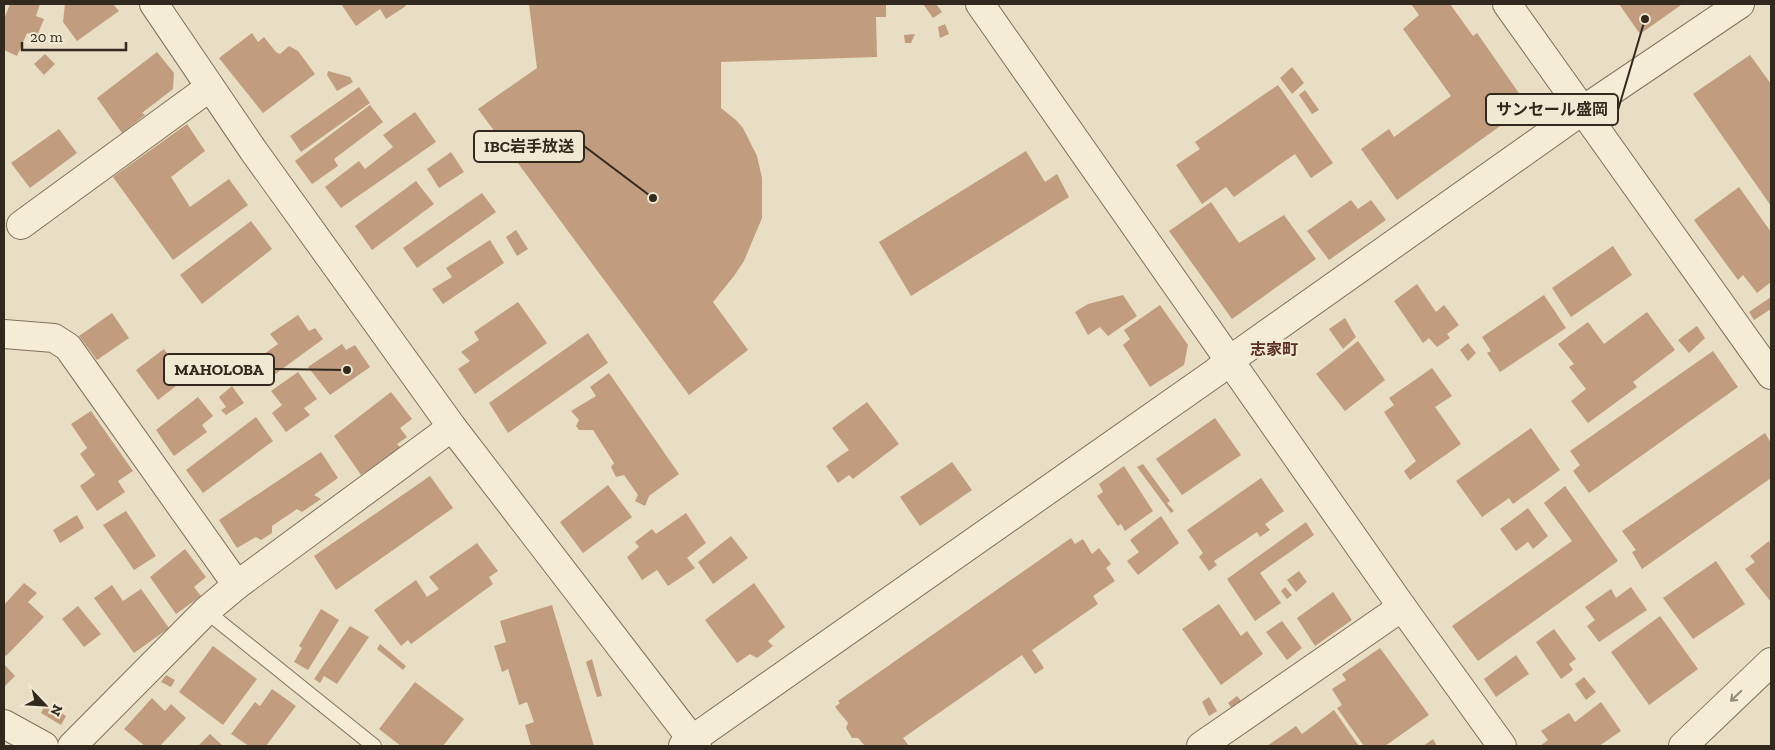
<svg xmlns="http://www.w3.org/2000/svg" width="1775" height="750" viewBox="0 0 1775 750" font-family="'Zilla Slab','Noto Sans JP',serif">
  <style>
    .building { fill: #c29c7e }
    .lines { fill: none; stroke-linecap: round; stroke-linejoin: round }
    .service-casing { stroke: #80715c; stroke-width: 16 }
    .minor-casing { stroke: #80715c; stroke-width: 30 }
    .service { stroke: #f4ecd5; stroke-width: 14 }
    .minor { stroke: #f4ecd5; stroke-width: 28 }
    .oneway { stroke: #938a7a }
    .labels { text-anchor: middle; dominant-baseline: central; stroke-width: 5; stroke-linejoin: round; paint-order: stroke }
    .neighbourhood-label { font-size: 16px; font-weight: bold; fill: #593023; stroke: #f0e9d2 }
    .leader { fill: none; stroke: #32291e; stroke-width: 2 }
    .callout-dot { fill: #32291e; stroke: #f0e9d2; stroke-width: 2 }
    .callout { fill: #f0e9d2; stroke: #32291e; stroke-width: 2 }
    .callout-label { font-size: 16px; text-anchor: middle; font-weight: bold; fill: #32291e }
  </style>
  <rect width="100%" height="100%" fill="#e8dec3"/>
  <!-- building -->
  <g class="building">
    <path d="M10,4H40L36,16L44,19L37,36L27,33L17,56L4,50V19Z"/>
    <path d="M65,4H113L119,11L77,41L63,22Z"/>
    <path d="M341,4H404L406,6L386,19L380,9L356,26Z"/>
    <path d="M529,4L886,5V17H876L877,57L721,62V108L736,120L743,128L757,156L762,178V218L744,261L734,276L713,302L748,350L689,395L478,109L537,68Z"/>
    <path d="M923,4H936L942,12L933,18Z"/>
    <path d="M1411,4H1450L1473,36L1477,33L1528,106L1397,200L1361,149L1389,129L1394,137L1451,96L1403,29L1419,15Z"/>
    <path d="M1619,4H1680L1681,5L1640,34Z"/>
    <path d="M945,24L949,34L940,38L938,27Z"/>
    <path d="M252,33L258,42L264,37L276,52L280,54L289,46L298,51L315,74L263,113L219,58Z"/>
    <path d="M915,34L911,43H905L904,35Z"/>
    <path d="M157,52L174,73L173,89L142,113L145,115L122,133L97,98Z"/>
    <path d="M45,54L55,64L44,75L34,64Z"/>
    <path d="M1750,55L1771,84V206L1693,94Z"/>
    <path d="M1292,67L1304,83L1292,94L1280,78Z"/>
    <path d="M328,71L350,77L353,82L337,91L327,75Z"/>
    <path d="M1278,85L1333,163L1311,178L1295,154L1234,197L1226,187L1202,204L1176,165L1200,149L1195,142Z"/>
    <path d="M359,87L370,103L301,152L290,136Z"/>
    <path d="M1305,90L1319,110L1312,114L1299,95Z"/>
    <path d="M370,105L383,122L334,159L338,166L312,184L295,161Z"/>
    <path d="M415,112L436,142L341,208L325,187L359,161L365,169L393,147L383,135Z"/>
    <path d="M187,124L205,151L171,177L190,207L229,179L248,205L173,260L113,177Z"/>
    <path d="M59,129L77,153L30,188L11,163Z"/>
    <path d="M1026,151L1045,182L1057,174L1069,197L911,296L879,242Z"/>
    <path d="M451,152L464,172L439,188L427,169Z"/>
    <path d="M416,181L434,204L372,250L355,226Z"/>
    <path d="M1739,187L1771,232V282L1757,293L1743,275L1738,280L1694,220Z"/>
    <path d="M482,193L496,212L417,268L403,248Z"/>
    <path d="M1351,200L1358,209L1371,200L1386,220L1329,260L1307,231Z"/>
    <path d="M1211,202L1239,243L1284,215L1316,259L1232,319L1169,231Z"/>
    <path d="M251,221L272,249L202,304L180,275Z"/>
    <path d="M516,230L528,249L517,256L506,237Z"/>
    <path d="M490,240L504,263L443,304L432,289L452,277L446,268Z"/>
    <path d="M1613,246L1632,275L1571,317L1552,288Z"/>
    <path d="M1417,284L1436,312L1444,305L1459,325L1447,334L1450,338L1437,347L1429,338L1423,343L1394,301Z"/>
    <path d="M1123,295L1137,316L1108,336L1100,327L1088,335L1075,312L1088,304Z"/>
    <path d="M1544,295L1566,328L1500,372L1487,353L1491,351L1482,337Z"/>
    <path d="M1771,297V309L1754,320L1749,312Z"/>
    <path d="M518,302L547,343L475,394L458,369L470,361L461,352L479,340L474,332Z"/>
    <path d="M1160,305L1188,345L1184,365L1150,387L1123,345L1130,339L1124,330Z"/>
    <path d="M1647,312L1675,350L1633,382L1637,387L1588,423L1571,401L1586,389L1569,367L1574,364L1558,344L1588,322L1604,344Z"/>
    <path d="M112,313L129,338L97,360L79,336Z"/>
    <path d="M298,315L309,331L315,328L323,339L274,375L260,357L278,344L270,334Z"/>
    <path d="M1345,318L1356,337L1343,349L1329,329Z"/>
    <path d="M1697,326L1705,338L1689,353L1678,340Z"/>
    <path d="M588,333L608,363L508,433L489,403Z"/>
    <path d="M1358,341L1385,380L1345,411L1316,374Z"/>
    <path d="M1468,343L1476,353L1468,361L1460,350Z"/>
    <path d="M342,344L346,350L355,345L370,367L330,395L308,367Z"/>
    <path d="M164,349L185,379L158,400L136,370Z"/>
    <path d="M1713,351L1738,387L1589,493L1573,471L1580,465L1570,451Z"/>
    <path d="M1432,368L1452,396L1435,407L1461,444L1410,480L1404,471L1416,461L1384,412L1394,405L1389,398Z"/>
    <path d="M298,372L317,399L304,408L310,415L286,432L272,413L282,405L271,391Z"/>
    <path d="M609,373L679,474L649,496L645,506L635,501L638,495L624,475L616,477L611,467L614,463L593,430H579L576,426L579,420L571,411L596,396L590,387Z"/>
    <path d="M232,386L244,403L226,415L221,410L226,407L219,397Z"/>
    <path d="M391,392L412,419L400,428L407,437L397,444L401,448L361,475L334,436Z"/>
    <path d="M198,397L213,416L202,425L207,432L174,456L156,430Z"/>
    <path d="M867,402L899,444L853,479L849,475L838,483L826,466L849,450L832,428Z"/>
    <path d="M91,411L133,471L118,481L125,492L97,511L80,486L95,475L80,454L87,448L71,424Z"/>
    <path d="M256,417L273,441L203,493L186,470Z"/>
    <path d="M1215,418L1241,455L1182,495L1156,459Z"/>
    <path d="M1531,428L1560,470L1513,504L1509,498L1482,517L1456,481Z"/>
    <path d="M1765,433L1771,443V478L1642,569L1632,552L1636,550L1622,531Z"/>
    <path d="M321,452L338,478L314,495L321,499L302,512L297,509L272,526V533L261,540L256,537L237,548L219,520Z"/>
    <path d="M952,462L972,490L920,526L900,497Z"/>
    <path d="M1143,464L1170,501L1167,503L1174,511L1171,513L1137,467Z"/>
    <path d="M1124,466L1153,511L1125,531L1121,524L1118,526L1097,496L1103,492L1099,484Z"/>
    <path d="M430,476L453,508L336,590L314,556Z"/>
    <path d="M1261,478L1284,511L1265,524L1270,530L1260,537L1257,532L1214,561L1217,565L1209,571L1199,557L1203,553L1187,530Z"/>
    <path d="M608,485L632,517L583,553L560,522Z"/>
    <path d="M1565,486L1618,561L1478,661L1452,626L1572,541L1544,503Z"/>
    <path d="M1528,508L1548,536L1533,549L1528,542L1516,551L1500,529Z"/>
    <path d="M126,511L156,556L134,570L103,525Z"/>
    <path d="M686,513L706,543L687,558L695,568L668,586L657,570L642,580L627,557L639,547L635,542L652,529L656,534Z"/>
    <path d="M77,515L84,528L60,543L53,530Z"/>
    <path d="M1161,516L1179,543L1138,575L1127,561L1139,552L1130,540Z"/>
    <path d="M1306,522L1314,535L1260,573L1281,603L1255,621L1227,579Z"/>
    <path d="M731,536L748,558L713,584L698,562Z"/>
    <path d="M1071,538L1075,544L1083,539L1092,554L1099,548L1111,564L1106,568L1115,581L1093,596L1098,604L1032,650L1044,668L1035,674L1022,655L903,738L909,746H899L897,745L895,746H865L858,738H852L846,728L848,723L835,707L840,703L838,701Z"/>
    <path d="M1769,541L1771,545V602L1745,569L1755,562L1750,556Z"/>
    <path d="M477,543L498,571L489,577L493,584L411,644L408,640L401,646L374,610L416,580L427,597L439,589L429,577Z"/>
    <path d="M185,549L206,577L194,587L201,596L176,614L150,577Z"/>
    <path d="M1716,561L1745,604L1693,639L1663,598Z"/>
    <path d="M1299,571L1307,582L1296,592L1287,580Z"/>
    <path d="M24,583L37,593L28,602L44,617L6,656L4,654V605Z"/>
    <path d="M754,583L785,627L768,641L773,646L757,658L750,654L737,663L705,620Z"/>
    <path d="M112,585L123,601L141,589L169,628L134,653L94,598Z"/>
    <path d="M1285,587L1292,595L1287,599L1281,591Z"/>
    <path d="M1631,587L1647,610L1599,642L1587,626L1595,620L1585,607L1611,589L1616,598Z"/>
    <path d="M1333,592L1352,620L1315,646L1297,618Z"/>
    <path d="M1219,604L1241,636L1247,631L1263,654L1221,685L1182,629Z"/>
    <path d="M552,605L594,746H531L525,725L534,722L527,702L519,705L508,669L502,672L494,646L506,642L500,621Z"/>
    <path d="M78,606L101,634L84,647L62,619Z"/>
    <path d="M321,609L339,620L308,670L294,662L302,648L299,646Z"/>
    <path d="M1660,616L1698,669L1649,705L1611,652Z"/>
    <path d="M1282,621L1302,648L1287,660L1266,632Z"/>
    <path d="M350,626L369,637L337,684L324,676L320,683L314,679Z"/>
    <path d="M1554,629L1576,659L1569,664L1573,670L1561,679L1536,642Z"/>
    <path d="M380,644L406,666L403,670L377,649Z"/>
    <path d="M213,646L257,679L223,725L179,692Z"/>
    <path d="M1380,648L1429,715L1385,746H1364L1337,708L1342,705L1332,689L1346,680L1342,674Z"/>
    <path d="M1516,655L1529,674L1496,697L1484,679Z"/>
    <path d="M592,659L602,696L597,697L586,662Z"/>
    <path d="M4,664L15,676L4,687Z"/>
    <path d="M166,675L175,680L171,687L161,682Z"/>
    <path d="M1584,677L1596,692L1586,700L1575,684Z"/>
    <path d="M415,682L464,719L443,746H401L379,729Z"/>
    <path d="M272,689L296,706L266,746H249L231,734L255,702L260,706Z"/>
    <path d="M1237,696L1242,702L1233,710L1228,703Z"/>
    <path d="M1209,697L1217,711L1209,716L1202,702Z"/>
    <path d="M152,698L165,711L171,704L186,718L160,746H145L124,729Z"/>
    <path d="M1601,702L1621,731L1599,746H1540L1548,740L1541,731L1569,713L1575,722Z"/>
    <path d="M46,703L66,716L61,725L41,713Z"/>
    <path d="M1334,710L1359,746H1267L1296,726L1302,734Z"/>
    <path d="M210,734L223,746H198Z"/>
    <path d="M1433,739L1437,746H1423Z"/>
  </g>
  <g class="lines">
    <!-- service casing -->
    <g class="service-casing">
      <path id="service" d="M206,611L374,746"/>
    </g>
    <!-- minor casing -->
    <g class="minor-casing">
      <g id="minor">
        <path d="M154,4L253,150L452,427L697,746"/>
        <path d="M980,4L1402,607L1502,746"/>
        <path d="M1507,4L1771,375"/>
        <path d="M21,225L210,87"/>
        <path d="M4,334L54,338L68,347L237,585"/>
        <path d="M4,724L44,746"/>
        <path d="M72,746L206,611L237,585L452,427"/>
        <path d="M683,746L1216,372L1230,360L1583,110L1740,4"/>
        <path d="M1201,746L1402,607"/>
        <path d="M1683,746L1771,662"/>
      </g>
    </g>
    <!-- service -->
    <use href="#service" class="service"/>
    <!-- minor -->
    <use href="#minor" class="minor"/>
  </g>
  <!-- one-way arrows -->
  <defs><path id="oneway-shaft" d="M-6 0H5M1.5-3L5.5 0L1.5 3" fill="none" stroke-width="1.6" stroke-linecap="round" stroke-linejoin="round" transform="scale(1.25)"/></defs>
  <use class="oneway" href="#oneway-shaft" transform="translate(1736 696) rotate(136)"/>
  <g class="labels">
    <!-- neighbourhood labels -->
    <g class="neighbourhood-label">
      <text x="1274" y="349">志家町</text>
    </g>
  </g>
  <!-- callouts -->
  <path class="leader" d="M1645 19L1618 110M653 198L584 146M347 370L274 369"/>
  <g class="callout-dot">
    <circle cx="1645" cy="19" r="5"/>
    <circle cx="653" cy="198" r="5"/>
    <circle cx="347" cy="370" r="5"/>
  </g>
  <g class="callout">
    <rect x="1486" y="94" width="132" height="31" rx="5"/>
    <rect x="474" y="131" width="110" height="31" rx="5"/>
    <rect x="164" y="354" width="110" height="31" rx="5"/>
  </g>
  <g class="callout-label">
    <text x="1552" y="115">サンセール盛岡</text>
    <text x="529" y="152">IBC岩手放送</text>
    <text x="219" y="375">MAHOLOBA</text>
  </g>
  <!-- border -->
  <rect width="1775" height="750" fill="none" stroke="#32291e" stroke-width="10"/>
  <!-- north arrow -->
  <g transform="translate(45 705) rotate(115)" stroke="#f0e9d2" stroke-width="4" paint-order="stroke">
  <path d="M0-4L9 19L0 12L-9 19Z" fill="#32291e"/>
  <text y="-8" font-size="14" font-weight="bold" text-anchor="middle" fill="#32291e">N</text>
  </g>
  <!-- scale -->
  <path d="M22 42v8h104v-8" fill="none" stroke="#32291e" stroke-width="2.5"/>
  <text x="30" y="42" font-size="15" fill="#32291e" stroke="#f0e9d2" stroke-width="4" paint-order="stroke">20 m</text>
</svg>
